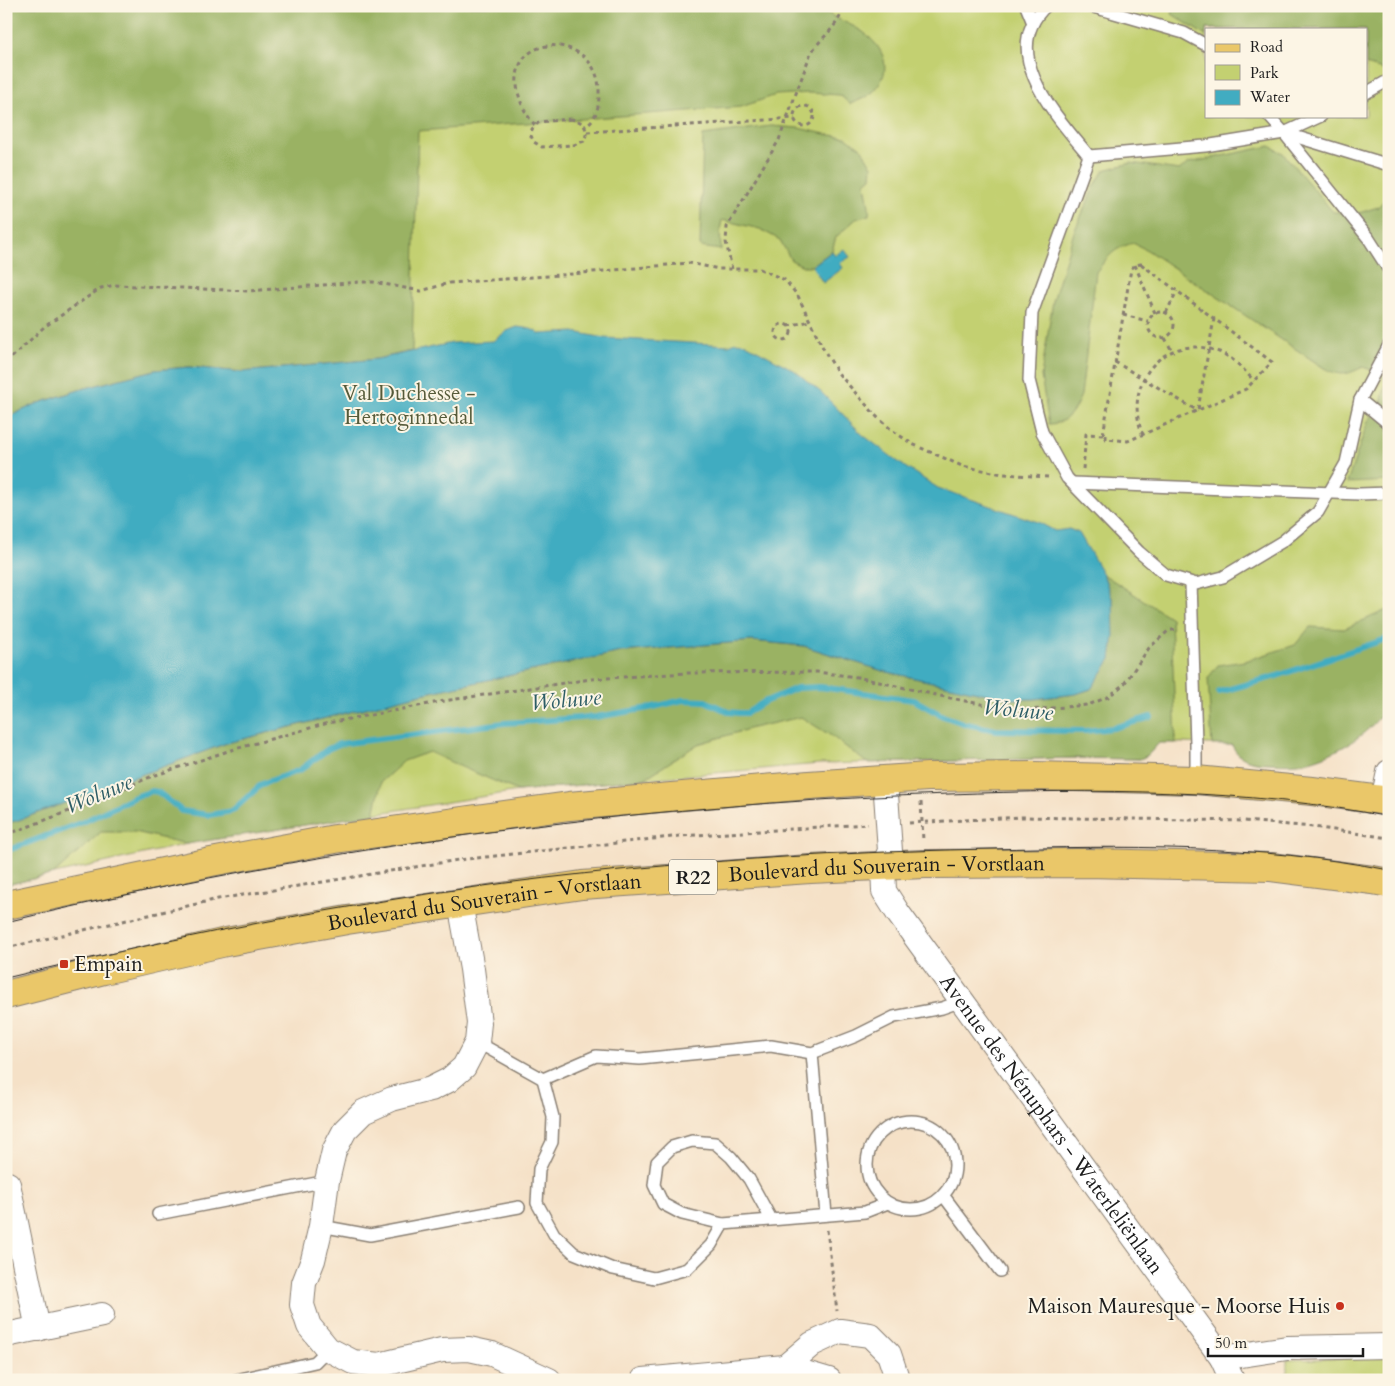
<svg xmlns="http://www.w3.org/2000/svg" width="1395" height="1386" viewBox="0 0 1395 1386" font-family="Cardo,serif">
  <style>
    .green { fill: #c3d071; stroke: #707646; fill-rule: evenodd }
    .forest { fill: #9ab263; stroke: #5b6740 }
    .water { fill: #41acc1; stroke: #2e646e }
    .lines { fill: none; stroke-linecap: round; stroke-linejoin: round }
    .stream { stroke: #41acc1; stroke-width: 6 }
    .service-casing { stroke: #887e72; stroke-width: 14 }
    .minor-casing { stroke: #887e72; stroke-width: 26 }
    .primary-casing { stroke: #887e72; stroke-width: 30 }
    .path { stroke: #887e72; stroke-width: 3; stroke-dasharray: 4 4; stroke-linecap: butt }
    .service { stroke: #fff; stroke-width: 11 }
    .minor { stroke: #fff; stroke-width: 24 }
    .primary { stroke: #eac769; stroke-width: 28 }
    .tram { stroke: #1c1c1c; stroke-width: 1 }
    .poi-dot { fill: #c8321e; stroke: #fcf5e5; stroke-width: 2 }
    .labels { text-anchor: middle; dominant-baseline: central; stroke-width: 4; stroke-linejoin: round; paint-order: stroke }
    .shield { fill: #fcf5e5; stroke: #5f5d58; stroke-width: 1 }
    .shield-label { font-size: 20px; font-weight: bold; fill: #1c1c1c }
    .park-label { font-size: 21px; fill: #565b3a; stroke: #fcf5e5 }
    .street-label { font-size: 21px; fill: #1c1c1c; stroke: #fcf5e5 }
    .poi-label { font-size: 21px; fill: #1c1c1c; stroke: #fcf5e5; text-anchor: start }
    .water-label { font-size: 22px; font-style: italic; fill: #2d5d66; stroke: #fcf5e5 }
  </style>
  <rect width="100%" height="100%" fill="#fcf5e5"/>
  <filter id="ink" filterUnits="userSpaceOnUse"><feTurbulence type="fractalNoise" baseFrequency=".02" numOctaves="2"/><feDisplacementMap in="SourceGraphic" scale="10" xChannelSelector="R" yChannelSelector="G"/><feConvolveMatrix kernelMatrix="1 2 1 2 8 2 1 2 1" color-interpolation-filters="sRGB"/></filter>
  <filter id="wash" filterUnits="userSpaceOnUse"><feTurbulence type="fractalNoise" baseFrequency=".0096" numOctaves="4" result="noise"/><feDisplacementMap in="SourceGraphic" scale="20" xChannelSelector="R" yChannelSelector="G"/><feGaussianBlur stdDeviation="1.12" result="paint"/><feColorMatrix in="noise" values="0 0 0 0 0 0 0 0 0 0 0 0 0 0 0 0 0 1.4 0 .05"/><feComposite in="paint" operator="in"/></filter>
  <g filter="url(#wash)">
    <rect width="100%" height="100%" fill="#f5e1c7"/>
    <!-- green -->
    <g class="green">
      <path d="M6,6H1389V702C1360,744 1322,765 1271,763C1253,762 1242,762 1232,745L1159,742L1148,755L1140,759L1073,758L819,764L644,779L518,791L196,842L6,885ZM1206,29H1366V116H1206Z"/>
      <path d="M1388,1357L1389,1380H1287V1360Z"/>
    </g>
    <!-- forest -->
    <g class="forest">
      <path d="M6,6H825L826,12C837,20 852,24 863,32C884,48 894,69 874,91C868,97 858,101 850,104L840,95L809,93L776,95L741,107L418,131L412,351L377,359L242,372L189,367L155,370L82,389L36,404L6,418Z"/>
      <path d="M1175,6H1389V72L1366,65V29H1206V36L1172,14Z"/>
      <path d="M771,126L798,128L830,135L846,137L861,148L872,166L871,177L865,182C866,194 870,204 869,215L856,219L836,237L832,251L812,266H803L791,260L780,240L760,229L722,220L720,230L721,250L700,247L703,135Z"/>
      <path d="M1270,146L1283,153L1333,212L1359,213L1378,207L1389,195V481L1347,483L1368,421L1381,404L1386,383L1382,374L1363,367C1346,375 1341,377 1324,368L1147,250L1133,243C1112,249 1109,256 1096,272L1081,395C1075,410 1067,424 1049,424L1041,376L1053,301L1074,232L1094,187L1104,170L1131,163L1179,170L1189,163Z"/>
      <path d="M1103,574L1171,618L1176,743H1159L1148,755L1140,759L1073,758L867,763L833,737L801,717L752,728L698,744L644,779L518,791L466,769L429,752L404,761L381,782L374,814L187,844L135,832H101L54,874L6,885V823L16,821L227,743L421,694L621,652L752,641L804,646L883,671L1009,699H1034L1076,694L1091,689L1111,659L1113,601Z"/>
      <path d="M1389,609C1389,624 1392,696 1388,704C1373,733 1336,755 1305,762C1294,764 1282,764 1271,763C1254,762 1240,762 1232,745H1212L1208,678L1218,665L1245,661L1295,645L1310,627L1344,629Z"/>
    </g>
    <!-- water -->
    <g class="water">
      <path d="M844,249L850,257L840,263L843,268L823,283L812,266L832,251L835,256Z"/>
      <path d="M517,327C525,328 533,328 539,334L574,332L605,338L729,345L736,342L744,343L794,370L823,394L863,435L905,467L938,488L1038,522L1055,531L1069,529L1079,533L1103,574L1113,601L1114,635L1111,659L1091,689L1076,694L1034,699H1009L883,671L804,646L752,641L621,652L421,694L227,743L16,821L6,823V418L36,404L82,389L155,370L189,367L242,372L377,359L452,343L493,341L507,331Z"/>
    </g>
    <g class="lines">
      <!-- stream -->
      <g class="stream">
        <path d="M1219,692L1277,676L1389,638"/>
        <path d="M6,851L83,822L137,796L152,791L158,792L182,811L209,815L232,811L262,784L300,770L328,749L339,744L504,723L596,717L649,708L683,700L705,701L729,712L739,713H747L764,702L797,688L820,687L914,700L943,716L966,724L996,730L1085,731L1113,728L1151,717"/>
      </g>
    </g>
  </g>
  <g filter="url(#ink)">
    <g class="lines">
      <!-- service casing -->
      <g class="service-casing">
        <g id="service">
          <path d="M1026,6L1033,23"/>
          <path d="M1046,6C996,53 1058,118 1089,156"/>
          <path d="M1090,6L1184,33L1206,45"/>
          <path d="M1366,93L1389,80"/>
          <path d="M1269,116L1284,133L1369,239L1389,270"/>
          <path d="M1284,133L1321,116"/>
          <path d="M1089,156L1032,313L1029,380L1042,432L1067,478L1139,552L1166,575L1196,584L1223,577L1283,541L1318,512L1346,463L1360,400L1389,345"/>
          <path d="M1089,156L1205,146L1284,133L1389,165"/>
          <path d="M1360,400L1389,424"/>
          <path d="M1073,483L1359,494L1389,493"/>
          <path d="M1191,583L1196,744V780"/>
          <path d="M477,1042L543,1079"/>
          <path d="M812,1053L826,1215"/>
          <circle cx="911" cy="1165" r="44"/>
          <path d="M943,1195L1000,1271"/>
          <path d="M888,1203L865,1212L723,1224L711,1245L687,1269L654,1278L613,1269L574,1253L554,1234L537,1203L539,1169L552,1142L553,1117L543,1079L596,1056L640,1059L771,1046L812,1053L856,1036L894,1017L942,1008L962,1001"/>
          <path d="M158,1214L327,1181"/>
          <path d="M723,1224L682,1214L663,1204L654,1185L657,1162L672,1147L692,1141L715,1143L731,1157L749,1179L771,1219"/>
          <path d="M321,1226L370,1235L519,1207"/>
          <path d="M236,1380L315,1362L328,1349"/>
        </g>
      </g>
      <!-- minor casing -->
      <g class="minor-casing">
        <g id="minor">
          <path id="s1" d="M885,780L890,851L883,866L884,891L898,913L962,1001L1222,1358L1232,1380"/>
          <path d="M1383,800L1389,772"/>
          <path d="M460,903L472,969L479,1023L477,1042L464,1067L449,1080L431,1089L392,1099L363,1112L345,1130L334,1151L327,1181L321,1226L313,1260L304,1283L302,1305L309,1326L328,1349L353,1362L379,1365L442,1350L469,1349L492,1354L549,1380"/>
          <path d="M6,1184H8L38,1329"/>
          <path d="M6,1335L102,1315"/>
          <path d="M1222,1358L1287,1348L1389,1346"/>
          <path d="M785,1367L812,1344L840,1331L870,1335L889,1354L896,1375L895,1380"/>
          <path d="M643,1380L785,1367L829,1380"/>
        </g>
      </g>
      <!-- primary casing -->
      <g class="primary-casing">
        <g id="primary">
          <path d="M6,905L211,862L335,839L569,806L809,785L928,777L1033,776L1196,780L1312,791L1389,801"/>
          <path id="s2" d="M6,995L104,970L226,942L347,920L582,885L810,869L925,864L1086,863L1271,867L1373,880L1389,883"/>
        </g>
      </g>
      <!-- path -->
      <g class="path">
        <circle cx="804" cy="116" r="10"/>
        <path d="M570,119C583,120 590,129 584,141L574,145L542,147L534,142L531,136L532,129L539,122Z"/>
        <path d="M535,125C526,115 521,105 518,92C505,28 601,32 599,93C599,106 597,119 585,126"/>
        <path d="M587,132L795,118"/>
        <path d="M1141,264L1272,362L1246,389L1128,441L1106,439V435H1103L1131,269L1135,265Z"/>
        <path d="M1135,265L1155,313"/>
        <path d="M732,269L726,242L727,227L779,140L810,55C819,38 841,26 843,6"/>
        <circle cx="1161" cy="325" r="13"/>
        <path d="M1166,313L1177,291"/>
        <path d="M1123,315L1148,321"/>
        <circle cx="783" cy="332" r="8"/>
        <path d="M788,326L810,321"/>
        <path d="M1165,338L1172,351"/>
        <path d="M1115,362L1198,411"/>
        <path d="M6,363L44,327L101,288L115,285L249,291L360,282H373L421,291L449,283L561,275L689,263L719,269H760L785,280L798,296L824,350L838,373L877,417L893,431L912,444L962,466L1003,474L1048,477"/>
        <path d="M1198,409L1214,319"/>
        <path d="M1143,435C1121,384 1164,330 1219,352C1234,358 1243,369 1254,381"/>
        <path d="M1083,469L1086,434L1103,435"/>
        <path d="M921,802L923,841"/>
        <path d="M909,823L1022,817L1244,821L1313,827L1389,838"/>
        <path d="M6,835L93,802L150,777L228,751L328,723L450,700L591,679L687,673L817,672L857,677L945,697L1017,711L1088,705L1108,697L1124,684L1149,648L1168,631L1177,629"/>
        <path d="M6,948L218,899L458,860L681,836L868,824"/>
        <path d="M827,1230L837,1311"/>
      </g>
      <!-- service -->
      <use href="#service" class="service"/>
      <!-- minor -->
      <use href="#minor" class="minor"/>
      <!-- primary -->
      <use href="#primary" class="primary"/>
      <!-- tram -->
      <g class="tram">
        <path d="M6,922C316,848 631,804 949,794C1095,789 1245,788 1389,817"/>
        <path d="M6,978C118,951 229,927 342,908C556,870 774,853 991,849C1123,846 1258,844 1389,870"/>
      </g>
    </g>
  </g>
  <!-- markers -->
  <g class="poi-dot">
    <rect x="59" y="959" width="10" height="10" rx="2.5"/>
    <circle cx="1340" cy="1306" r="5"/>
  </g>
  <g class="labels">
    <!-- shield labels -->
    <rect class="shield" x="669" y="859.5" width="48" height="35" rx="4"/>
    <g class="shield-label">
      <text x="693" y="877">R22</text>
    </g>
    <!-- park labels -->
    <g class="park-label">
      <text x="409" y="393">Val Duchesse -<tspan x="409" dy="24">Hertoginnedal</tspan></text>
    </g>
    <!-- street labels -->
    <g class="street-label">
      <text stroke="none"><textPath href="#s2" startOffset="892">Boulevard du Souverain - Vorstlaan</textPath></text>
      <text stroke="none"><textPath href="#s2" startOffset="488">Boulevard du Souverain - Vorstlaan</textPath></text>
      <text stroke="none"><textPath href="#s1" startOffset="400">Avenue des Nénuphars - Waterleliënlaan</textPath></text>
    </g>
    <!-- poi labels -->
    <g class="poi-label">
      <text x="74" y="964">Empain</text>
      <text x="1330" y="1306" text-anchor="end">Maison Mauresque - Moorse Huis</text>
    </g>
    <!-- water labels -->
    <g class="water-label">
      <text transform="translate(566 700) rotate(-5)">Woluwe</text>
      <text transform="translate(1018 710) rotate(5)">Woluwe</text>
      <text transform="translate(99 794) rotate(-22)">Woluwe</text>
    </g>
  </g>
  <!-- margin -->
  <rect width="1395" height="1386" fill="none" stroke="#fcf5e5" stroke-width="25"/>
  <!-- legend -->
  <rect x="1205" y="28" width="162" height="90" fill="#fcf5e5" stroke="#a29e95"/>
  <rect x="1215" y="44" width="25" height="8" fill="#eac769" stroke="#a29e95"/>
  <text x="1250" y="52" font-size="15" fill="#1c1c1c">Road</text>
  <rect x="1215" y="65" width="25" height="15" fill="#c3d071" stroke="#a29e95"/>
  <text x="1250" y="78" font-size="15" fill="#1c1c1c">Park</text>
  <rect x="1215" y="90" width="25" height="15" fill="#41acc1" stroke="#a29e95"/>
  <text x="1250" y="102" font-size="15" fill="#1c1c1c">Water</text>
  <!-- scale -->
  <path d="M1208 1348v8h155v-8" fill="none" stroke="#1c1c1c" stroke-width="2.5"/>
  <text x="1215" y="1348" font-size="15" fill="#1c1c1c" stroke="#fcf5e5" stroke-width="4" paint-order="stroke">50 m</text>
</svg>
